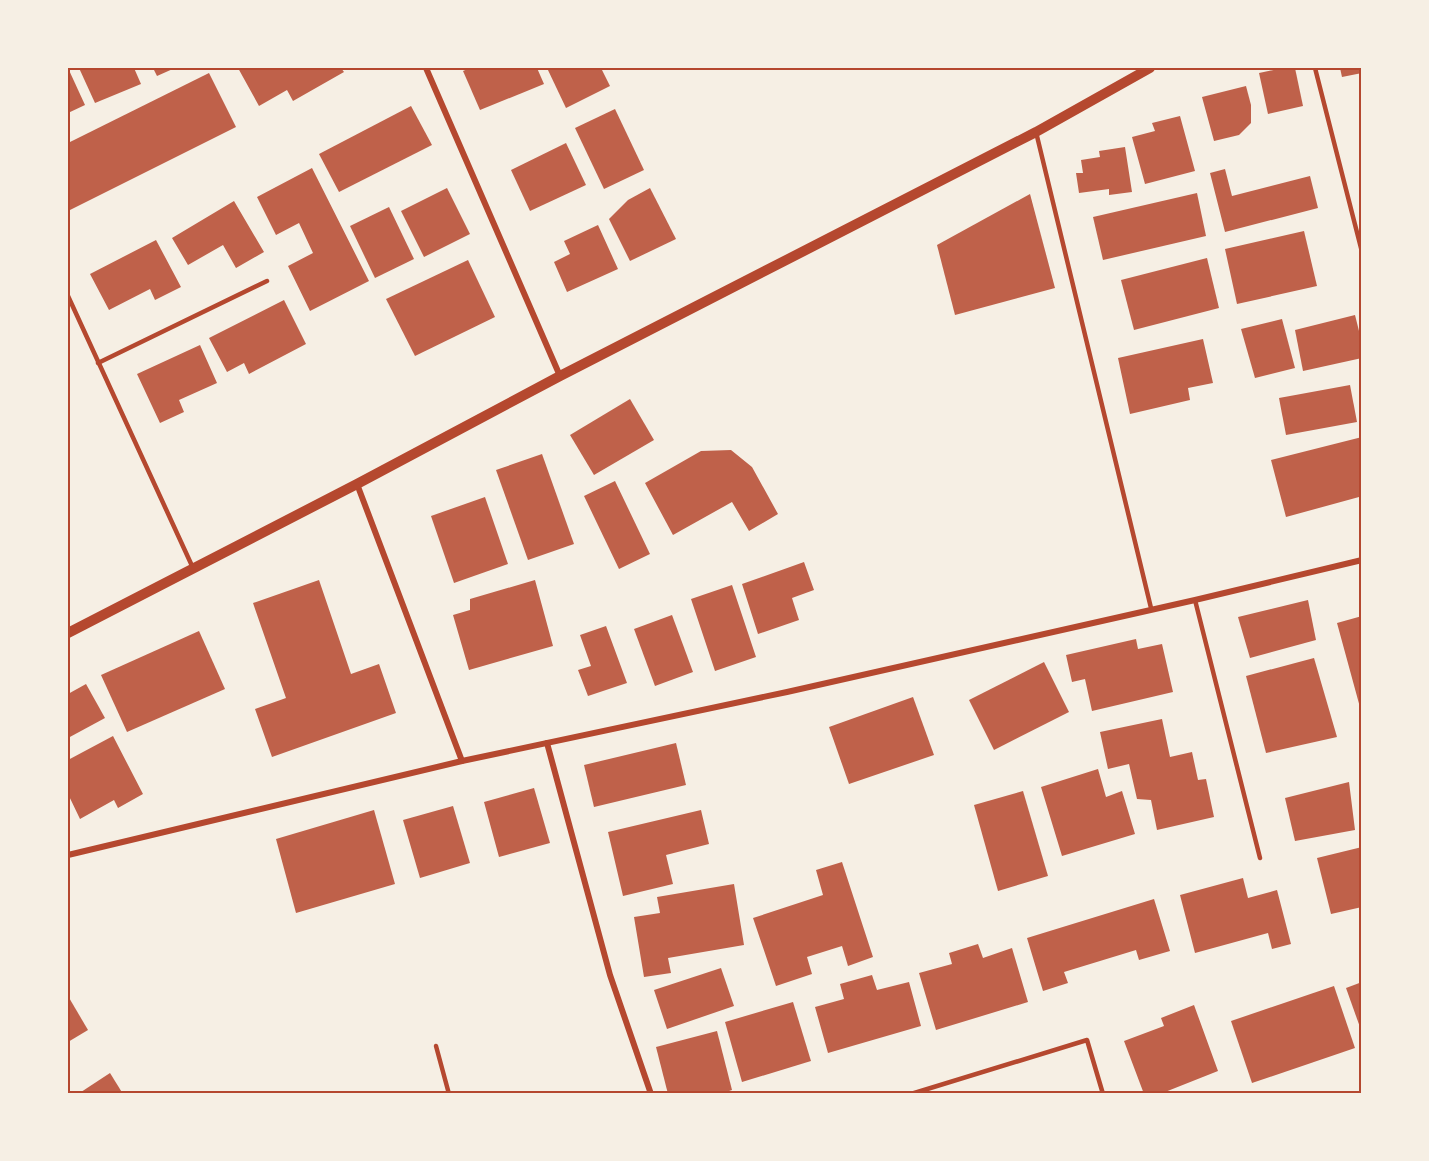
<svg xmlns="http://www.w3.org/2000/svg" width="1429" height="1161" viewBox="0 0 1429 1161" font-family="'Sofia Sans Condensed',sans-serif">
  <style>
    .building { fill: #bf614a }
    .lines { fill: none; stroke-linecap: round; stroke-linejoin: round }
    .service { stroke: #b5482f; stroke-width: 4.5 }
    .minor { stroke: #b5482f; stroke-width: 6 }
    .tertiary { stroke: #b5482f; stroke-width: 10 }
    .neatline { fill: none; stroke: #b5482f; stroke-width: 2 }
  </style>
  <rect width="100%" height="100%" fill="#f6efe4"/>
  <!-- building -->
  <g class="building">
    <path d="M68,68L85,105L68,113Z"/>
    <path d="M79,68H134L141,84L95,103Z"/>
    <path d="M153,68H175L157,76Z"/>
    <path d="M238,68H341L344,72L293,101L287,90L259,106Z"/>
    <path d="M470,68H537L544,84L480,110L463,71Z"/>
    <path d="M547,68H601L610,86L566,108Z"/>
    <path d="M1283,68H1295L1303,106L1268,114L1259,73Z"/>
    <path d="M1340,68H1362V73L1342,77Z"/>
    <path d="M209,73L236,127L68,211V143Z"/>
    <path d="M1246,86L1251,105V123L1239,135L1214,141L1202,97Z"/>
    <path d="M411,106L432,145L339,192L319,154Z"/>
    <path d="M615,109L644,170L604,189L575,128Z"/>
    <path d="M1180,116L1195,171L1145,184L1132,137L1155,131L1152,123Z"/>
    <path d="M566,143L586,185L530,211L511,170Z"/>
    <path d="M1125,147L1132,192L1109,195V189L1079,193L1076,173H1083L1081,160L1100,157L1099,151Z"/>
    <path d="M312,168L369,281L310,311L288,266L313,253L299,223L276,235L257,197Z"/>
    <path d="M1225,169L1232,196L1310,176L1318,208L1225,232L1210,173Z"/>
    <path d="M447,188L470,234L424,257L401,211Z"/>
    <path d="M650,188L676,239L630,261L609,219L628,200Z"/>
    <path d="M1197,193L1206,236L1103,260L1093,217Z"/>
    <path d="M1030,194L1055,288L955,315L937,245Z"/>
    <path d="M234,201L264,252L236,268L223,245L188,265L172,238Z"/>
    <path d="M389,207L414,259L375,278L350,226Z"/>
    <path d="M598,225L618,269L567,292L554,262L570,254L564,241Z"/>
    <path d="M1304,231L1317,286L1237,304L1225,249Z"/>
    <path d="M156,240L181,287L155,300L150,289L109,310L90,274Z"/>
    <path d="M1207,258L1219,308L1134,330L1121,280Z"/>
    <path d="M468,260L495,317L415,356L386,299Z"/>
    <path d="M284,300L306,344L249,374L244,363L227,372L209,338Z"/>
    <path d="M1355,315L1362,343V358L1303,371L1295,330Z"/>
    <path d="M1282,319L1295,368L1255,378L1241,329Z"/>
    <path d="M1203,339L1213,383L1188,388L1190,400L1130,414L1118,358Z"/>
    <path d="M200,345L217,383L179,400L184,412L160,423L137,374Z"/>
    <path d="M1350,385L1357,422L1286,435L1279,398Z"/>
    <path d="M630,399L654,440L594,475L570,435Z"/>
    <path d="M1362,437V504L1359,497L1286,517L1271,460Z"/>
    <path d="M731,450L752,467L778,514L749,531L732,502L673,535L645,483L701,451Z"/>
    <path d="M542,454L574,544L528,560L496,470Z"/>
    <path d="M615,481L650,554L619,569L584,496Z"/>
    <path d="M485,497L508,564L454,583L431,516Z"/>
    <path d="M804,562L814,590L792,598L799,620L758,634L742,584Z"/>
    <path d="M319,580L351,674L379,664L396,713L272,757L255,709L286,698L253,603Z"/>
    <path d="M535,580L553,646L469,670L453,615L470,610V599Z"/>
    <path d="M732,585L756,657L715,671L691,599Z"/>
    <path d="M1308,600L1316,640L1250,658L1238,617Z"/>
    <path d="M672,615L693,672L655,686L634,629Z"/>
    <path d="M1362,616V711H1361L1337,623Z"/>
    <path d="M606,626L627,683L588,696L578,670L591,666L580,635Z"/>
    <path d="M199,631L225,689L127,732L101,675Z"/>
    <path d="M1136,639L1138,649L1162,644L1173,692L1092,711L1085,679L1072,682L1066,655Z"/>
    <path d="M1314,658L1337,737L1266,753L1246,676Z"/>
    <path d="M1044,662L1069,712L994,750L969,700Z"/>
    <path d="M86,684L105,718L68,738V694Z"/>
    <path d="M913,697L934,755L849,784L829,727Z"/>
    <path d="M1162,719L1170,757L1192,752L1198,780L1206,779L1214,817L1157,830L1151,800L1137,799L1129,764L1108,769L1100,732Z"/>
    <path d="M113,736L143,794L118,808L114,800L80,819L68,794V760Z"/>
    <path d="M676,743L686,785L594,807L584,765Z"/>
    <path d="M1098,769L1106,797L1122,791L1135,834L1062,856L1041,787Z"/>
    <path d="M1349,782L1355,830L1295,841L1285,798Z"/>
    <path d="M534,788L550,843L499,857L484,802Z"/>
    <path d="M1023,791L1048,876L998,891L974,805Z"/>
    <path d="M453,806L470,863L420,878L403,820Z"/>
    <path d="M374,810L395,884L296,913L276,839Z"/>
    <path d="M701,810L709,844L666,855L673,884L623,896L608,832Z"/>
    <path d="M1362,847V907L1331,914L1317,858Z"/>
    <path d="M842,862L873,957L848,966L842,946L807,957L812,974L776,986L753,918L823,895L816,870Z"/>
    <path d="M1243,878L1248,898L1277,890L1291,944L1272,949L1268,933L1195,953L1180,895Z"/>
    <path d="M734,884L744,945L668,958L671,973L644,977L634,917L660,913L657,897Z"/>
    <path d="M1154,899L1170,951L1139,960L1136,950L1064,972L1068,983L1043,991L1027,938Z"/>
    <path d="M978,944L983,958L1012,948L1028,1002L936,1030L919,973L952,964L949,953Z"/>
    <path d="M721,968L734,1006L667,1029L654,990Z"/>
    <path d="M872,975L877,990L909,982L921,1026L828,1053L815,1007L844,999L840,984Z"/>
    <path d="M1362,982V1030H1361L1346,988Z"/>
    <path d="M1334,986L1355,1048L1252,1083L1231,1021Z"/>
    <path d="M68,996L88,1030L68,1042Z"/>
    <path d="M793,1002L811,1061L742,1082L725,1022Z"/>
    <path d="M1194,1005L1218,1071L1160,1094H1144L1124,1041L1164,1026L1161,1018Z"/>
    <path d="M717,1031L732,1090L720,1094H668L656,1047Z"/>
    <path d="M110,1073L123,1094H78Z"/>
  </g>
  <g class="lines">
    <!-- service -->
    <g class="service">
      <path d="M1315,68L1362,252"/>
      <path d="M1036,132L1151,608"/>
      <path d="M68,296L193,568"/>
      <path d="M98,363L267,281"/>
      <path d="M1195,600L1260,858"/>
      <path d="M436,1046L449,1094"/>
      <path d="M911,1094L1087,1040L1103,1094"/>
    </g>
    <!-- minor -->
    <g class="minor">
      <path d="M426,68L560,376"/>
      <path d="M357,484L462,761"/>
      <path d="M547,743L610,975L651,1094"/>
      <path d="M68,855L462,761L787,692L1195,600L1362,560"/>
    </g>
    <!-- tertiary -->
    <path class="tertiary" d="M68,633L357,484L560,376L1036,132L1150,68"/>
  </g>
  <!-- border -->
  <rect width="1429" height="1161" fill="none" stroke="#f6efe4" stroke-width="138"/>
  <rect x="69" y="69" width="1291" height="1023" class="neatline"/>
</svg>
